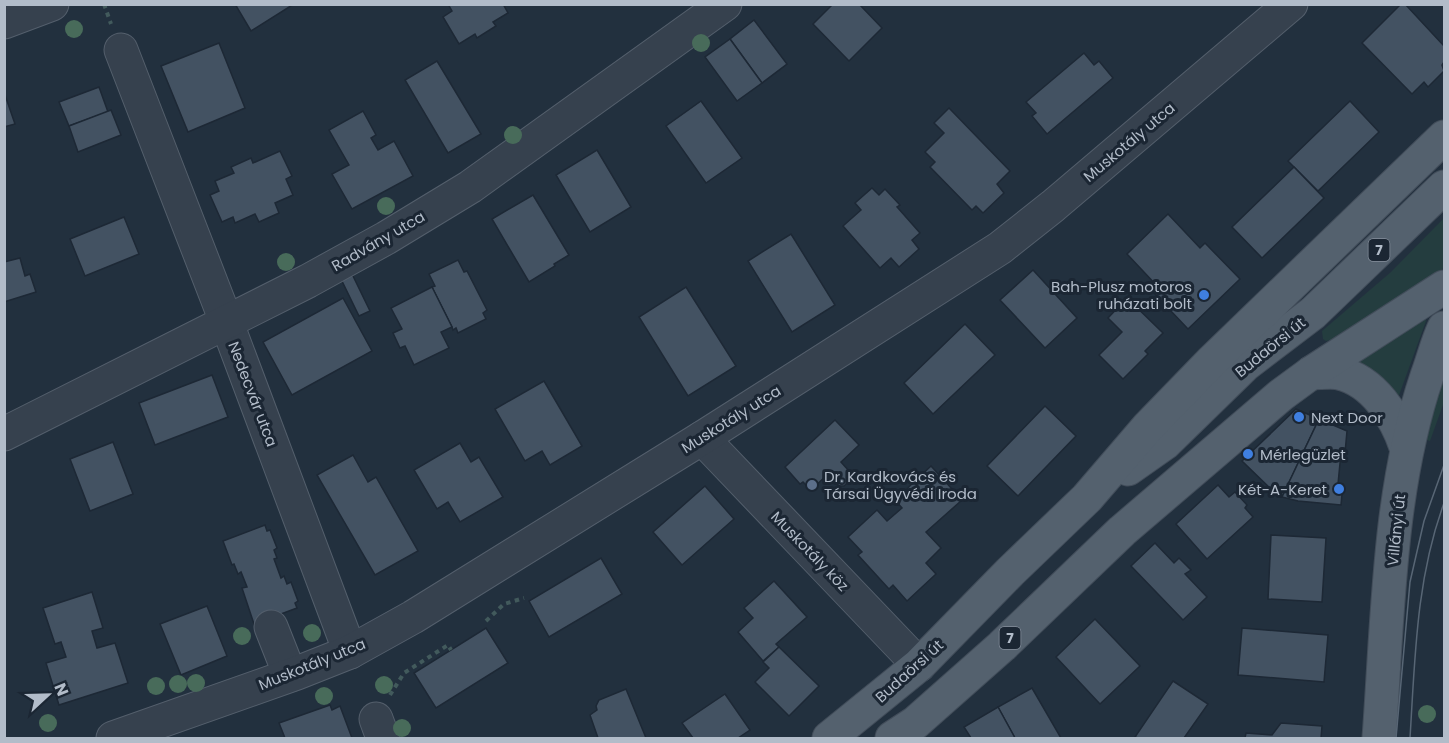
<svg xmlns="http://www.w3.org/2000/svg" width="1449" height="743" viewBox="0 0 1449 743" font-family="Poppins,sans-serif">
  <style>
    .green { fill: #243d3f }
    .building { fill: #435262; stroke: #1d2835; stroke-width: 1.5 }
    .lines { fill: none; stroke-linecap: round; stroke-linejoin: round }
    .minor-casing { stroke: #545f6c; stroke-width: 35 }
    .major-casing { stroke: #424d5a; stroke-width: 35 }
    .path { stroke: #425a5c; stroke-width: 4; stroke-dasharray: 4.5 4.5; stroke-linecap: butt }
    .minor { stroke: #36414e; stroke-width: 33 }
    .major { stroke: #54616e; stroke-width: 33 }
    .tram { stroke: #586675; stroke-width: 1.5 }
    .tree { fill: #486b5a }
    .shop-dot { fill: #3f7fe0; stroke: #1b2633; stroke-width: 2 }
    .service-dot { fill: #5c6f8a; stroke: #1b2633; stroke-width: 2 }
    .labels { text-anchor: middle; dominant-baseline: central; stroke-width: 6; stroke-linejoin: round; paint-order: stroke }
    .shield { fill: #1b2633; stroke: #858f9c; stroke-width: 1.5 }
    .shield-label { font-size: 14px; font-weight: bold; fill: #b2bcc9 }
    .street-label { font-size: 15px; fill: #b2bcc9; stroke: #1b2633 }
    .poi-label { font-size: 15px; fill: #b2bcc9; stroke: #1b2633; text-anchor: start }
  </style>
  <rect width="100%" height="100%" fill="#22303e"/>
  <!-- green -->
  <g class="green">
    <path d="M1444,218V268L1331,340L1326,341L1323,339L1322,331L1391,272Z"/>
    <path d="M1425,318L1426,321L1398,398L1370,375L1355,359Z"/>
    <path d="M1444,355V402L1430,441L1420,438Z"/>
  </g>
  <!-- building -->
  <g class="building">
    <path d="M235,4H294L251,31Z"/>
    <path d="M448,4H503L508,13L493,22L496,26L477,38L475,34L459,44L443,17L452,11Z"/>
    <path d="M833,4H859L882,28L849,61L813,24Z"/>
    <path d="M1401,4H1405L1444,46V62L1442,65L1444,71L1428,87L1424,82L1412,94L1362,43Z"/>
    <path d="M754,20L787,64L762,83L730,39Z"/>
    <path d="M730,39L762,83L737,101L705,57Z"/>
    <path d="M219,43L245,108L188,132L161,66Z"/>
    <path d="M1084,53L1094,65L1099,61L1113,78L1047,134L1032,116L1036,113L1026,102Z"/>
    <path d="M437,61L481,134L448,153L405,80Z"/>
    <path d="M99,87L108,112L69,126L59,102Z"/>
    <path d="M4,92L15,124L4,127Z"/>
    <path d="M701,101L742,158L706,183L666,126Z"/>
    <path d="M1350,101L1379,132L1318,191L1288,161Z"/>
    <path d="M949,108L1010,171L997,184L1004,193L983,213L976,206L972,210L930,167L935,162L925,152L944,133L934,123Z"/>
    <path d="M111,110L121,135L78,152L69,126Z"/>
    <path d="M363,111L376,135L371,138L378,150L394,141L413,176L352,209L332,174L349,165L329,130Z"/>
    <path d="M597,150L631,207L590,232L556,175Z"/>
    <path d="M280,151L292,176L286,179L293,195L275,203L279,213L259,222L255,214L235,223L233,217L222,222L210,195L219,191L215,181L234,173L231,167L251,158L253,163Z"/>
    <path d="M1294,167L1324,198L1262,258L1232,227Z"/>
    <path d="M872,188L879,195L885,189L900,205L897,207L920,233L912,240L919,249L899,267L891,258L880,268L843,226L861,210L855,203Z"/>
    <path d="M533,195L569,255L554,264L555,266L529,282L492,219Z"/>
    <path d="M1168,214L1200,248L1205,243L1240,279L1188,329L1153,292L1158,287L1127,254Z"/>
    <path d="M124,217L139,254L85,276L70,239Z"/>
    <path d="M791,234L835,305L792,332L748,261Z"/>
    <path d="M20,258L25,276L30,274L36,292L4,302V262Z"/>
    <path d="M458,260L464,272L467,271L487,310L483,313L486,319L458,333L456,328L453,330L452,327L432,287L435,286L429,274Z"/>
    <path d="M1033,270L1077,318L1045,348L1000,300Z"/>
    <path d="M352,274L370,311L359,316L341,279Z"/>
    <path d="M432,287L452,327L441,332L449,348L414,365L405,346L400,348L393,333L402,329L391,308Z"/>
    <path d="M686,287L736,366L688,396L639,317Z"/>
    <path d="M343,298L372,351L292,395L263,342Z"/>
    <path d="M1127,298L1163,333L1145,351L1148,354L1123,379L1099,355L1122,332L1108,318Z"/>
    <path d="M965,324L995,355L933,414L904,383Z"/>
    <path d="M212,375L228,417L155,445L139,403Z"/>
    <path d="M544,381L582,446L550,465L542,451L525,461L495,409Z"/>
    <path d="M1045,406L1076,436L1018,496L987,466Z"/>
    <path d="M1296,409L1319,419L1282,497L1276,494L1242,461Z"/>
    <path d="M1319,419L1347,431L1345,453H1341L1338,484H1343L1341,505L1298,501L1282,497Z"/>
    <path d="M835,420L859,445L841,462L849,471L850,480L844,486H839L827,475L811,490L803,482L800,484L785,467Z"/>
    <path d="M113,442L133,494L90,511L70,459Z"/>
    <path d="M460,443L471,462L479,457L503,497L460,522L448,502L437,509L414,470Z"/>
    <path d="M353,455L368,482L376,477L418,551L375,575L317,475Z"/>
    <path d="M931,466L962,500L926,532L941,548L926,563L936,574L907,601L893,585L889,589L858,555L862,552L848,537L877,510L887,521L902,508L895,500Z"/>
    <path d="M1218,485L1229,497L1235,492L1247,505L1245,508L1253,517L1207,559L1176,524Z"/>
    <path d="M705,486L734,519L682,565L653,532Z"/>
    <path d="M265,525L267,531L270,530L277,548L274,550L277,558L274,559L281,578L284,576L287,584L291,582L298,601L295,603L297,608L254,624L242,588L247,587L241,572L238,574L234,564L232,565L223,541Z"/>
    <path d="M1271,535L1326,538L1322,602L1268,599Z"/>
    <path d="M1155,543L1174,563L1179,558L1191,570L1185,574L1207,597L1183,620L1131,566Z"/>
    <path d="M601,558L622,594L549,637L529,601Z"/>
    <path d="M774,581L807,617L776,644L779,647L763,661L738,632L753,618L744,608Z"/>
    <path d="M92,592L103,628L92,631L97,648L115,643L128,683L59,705L46,663L66,657L61,642L55,644L43,608Z"/>
    <path d="M207,606L227,656L181,675L160,624Z"/>
    <path d="M1095,619L1140,666L1100,704L1056,657Z"/>
    <path d="M486,628L508,663L436,708L414,673Z"/>
    <path d="M1242,628L1328,635L1324,682L1238,675Z"/>
    <path d="M779,647L819,686L789,716L755,682L769,668L763,662Z"/>
    <path d="M1173,681L1208,704L1184,738H1138L1135,737Z"/>
    <path d="M1032,688L1061,738H1015L998,707Z"/>
    <path d="M626,689L646,738H598L590,715L597,710L596,706L599,700Z"/>
    <path d="M725,694L750,730L738,738H693L682,723Z"/>
    <path d="M330,705L332,710L340,706L352,738H285L279,723Z"/>
    <path d="M998,707L1015,738H971L964,727Z"/>
    <path d="M1281,723L1322,726L1321,738H1245L1246,733L1272,735Z"/>
  </g>
  <g class="lines">
    <!-- minor casing -->
    <g class="minor-casing">
      <g id="minor">
        <path d="M4,22L52,4"/>
        <path d="M121,50L226,321L350,652"/>
        <path d="M4,434L308,281L386,238L470,187L725,4"/>
        <path d="M702,438L919,665"/>
        <path d="M271,627L290,675"/>
        <path d="M376,719L383,738"/>
        <path d="M113,738L297,673L350,652L413,617L702,438L1000,248L1053,206L1291,4"/>
      </g>
    </g>
    <!-- major casing -->
    <g class="major-casing">
      <g id="major">
        <path d="M1311,373C1320,373 1331,371 1339,373C1374,381 1396,417 1406,447"/>
        <path d="M1128,469L1165,443L1246,364L1313,313L1444,187"/>
        <path d="M829,738L919,665L1010,572L1087,498L1148,427L1213,360L1444,137"/>
        <path d="M892,738L915,723L1002,646L1122,531L1281,395L1311,373L1444,287"/>
        <path d="M1379,738C1388,618 1388,491 1427,376C1433,360 1437,343 1444,328"/>
      </g>
    </g>
    <!-- path -->
    <g class="path">
      <path d="M104,4L111,24"/>
      <path d="M486,621L504,604L524,598"/>
      <path d="M390,695L404,673L448,645L451,650"/>
    </g>
    <!-- minor -->
    <use href="#minor" class="minor"/>
    <!-- major -->
    <use href="#major" class="major"/>
    <!-- tram -->
    <g class="tram">
      <path d="M1396,738L1410,582L1424,521L1444,465"/>
      <path d="M1410,738C1415,659 1416,579 1444,503"/>
    </g>
  </g>
  <!-- trees -->
  <g class="tree">
    <circle cx="74" cy="29" r="9"/>
    <circle cx="701" cy="43" r="9"/>
    <circle cx="513" cy="135" r="9"/>
    <circle cx="386" cy="206" r="9"/>
    <circle cx="286" cy="262" r="9"/>
    <circle cx="312" cy="633" r="9"/>
    <circle cx="242" cy="636" r="9"/>
    <circle cx="196" cy="683" r="9"/>
    <circle cx="178" cy="684" r="9"/>
    <circle cx="384" cy="685" r="9"/>
    <circle cx="156" cy="686" r="9"/>
    <circle cx="324" cy="696" r="9"/>
    <circle cx="1427" cy="714" r="9"/>
    <circle cx="48" cy="723" r="9"/>
    <circle cx="402" cy="728" r="9"/>
  </g>
  <!-- markers -->
  <g class="shop-dot">
    <circle cx="1204" cy="295" r="6"/>
    <circle cx="1299" cy="417" r="6"/>
    <circle cx="1248" cy="454" r="6"/>
    <circle cx="1339" cy="489" r="6"/>
  </g>
  <circle class="service-dot" cx="812" cy="485" r="6"/>
  <g class="labels">
    <!-- shield labels -->
    <g class="shield">
      <rect x="1368.5" y="239" width="21" height="22" rx="4.5"/>
      <rect x="999.5" y="627" width="21" height="22" rx="4.5"/>
    </g>
    <g class="shield-label">
      <text x="1379" y="250">7</text>
      <text x="1010" y="638">7</text>
    </g>
    <!-- street labels -->
    <g class="street-label">
      <text transform="translate(1129 142) rotate(-40)">Muskotály utca</text>
      <text transform="translate(378 241) rotate(-30)">Radvány utca</text>
      <text transform="translate(1270 347) rotate(-39)">Budaörsi út</text>
      <text transform="translate(253 394) rotate(69)">Nedecvár utca</text>
      <text transform="translate(731 419) rotate(-32)">Muskotály utca</text>
      <text transform="translate(1396 530) rotate(-84)">Villányi út</text>
      <text transform="translate(810 551) rotate(46)">Muskotály köz</text>
      <text transform="translate(312 664) rotate(-22)">Muskotály utca</text>
      <text transform="translate(909 671) rotate(-42)">Budaörsi út</text>
    </g>
    <!-- poi labels -->
    <g class="poi-label">
      <text x="1192" y="286" text-anchor="end">Bah-Plusz motoros<tspan x="1192" dy="17">ruházati bolt</tspan></text>
      <text x="1311" y="417">Next Door</text>
      <text x="1260" y="454">Mérlegüzlet</text>
      <text x="824" y="476">Dr. Kardkovács és<tspan x="824" dy="17">Társai Ügyvédi Iroda</tspan></text>
      <text x="1327" y="489" text-anchor="end">Két-A-Keret</text>
    </g>
  </g>
  <!-- border -->
  <rect width="1449" height="743" fill="none" stroke="#b2bcc9" stroke-width="12"/>
  <!-- north arrow -->
  <g transform="translate(48 695) rotate(68)" stroke="#1b2633" stroke-width="4.5" paint-order="stroke">
  <path d="M0-4.5L10 22L0 15L-10 22Z" fill="#b2bcc9"/>
  <text y="-9" font-size="16" font-weight="bold" text-anchor="middle" fill="#b2bcc9">N</text>
  </g>
</svg>
